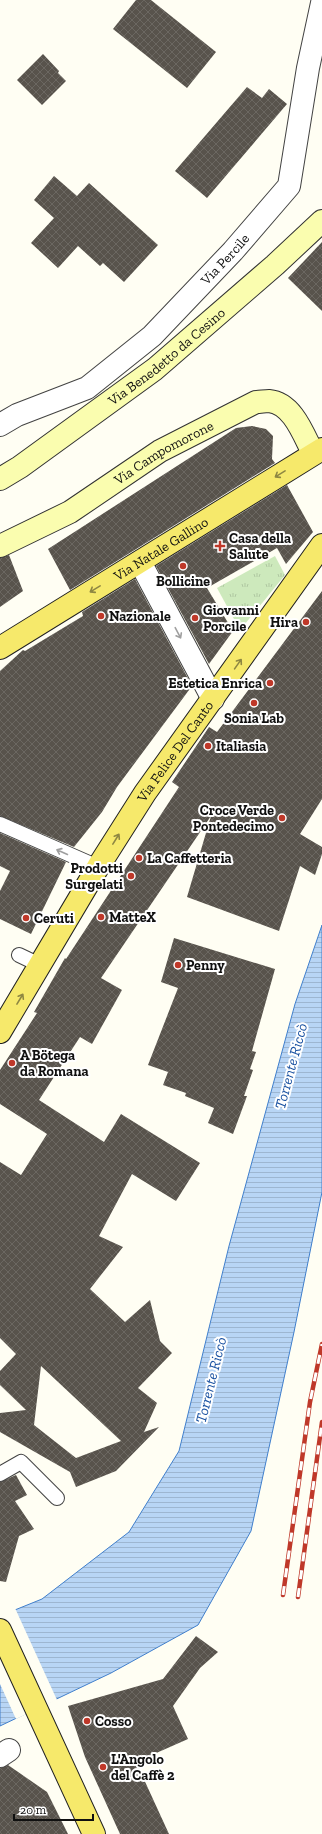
<svg xmlns="http://www.w3.org/2000/svg" width="322" height="1834" viewBox="0 0 322 1834" font-family="'Zilla Slab',serif">
  <style>
    .grass { fill: url(#grass-tufts) }
    .water { fill: url(#water-rules); stroke: #407fcc }
    .pier { fill: #fffef3 }
    .building { fill: url(#building-cross-hatch); fill-rule: evenodd }
    .lines { fill: none; stroke-linecap: round; stroke-linejoin: round }
    .lane-casing { stroke: #434343; stroke-width: 16 }
    .street-casing { stroke: #434343; stroke-width: 24 }
    .secondary-casing { stroke: #323232; stroke-width: 24 }
    .primary-casing { stroke: #212121; stroke-width: 24 }
    .lane { stroke: #fff; stroke-width: 14 }
    .street { stroke: #fff; stroke-width: 22 }
    .secondary { stroke: #fafdaf; stroke-width: 22 }
    .primary { stroke: #f6e96b; stroke-width: 22 }
    .rail-casing { stroke: #bf3829; stroke-width: 4.5 }
    .rail { stroke: #fff; stroke-width: 3; stroke-dasharray: 9; stroke-linecap: butt }
    .oneway { stroke: #8e8742 }
    .oneway2 { stroke: #9f9f9f }
    .poi-dot { fill: #bf3829; stroke: #fff; stroke-width: 1.5 }
    .labels { text-anchor: middle; dominant-baseline: central; stroke-width: 4; stroke-linejoin: round; paint-order: stroke }
    .street-label { font-size: 14px; fill: #101010; stroke: #fff }
    .poi-label { font-size: 14px; font-weight: bold; fill: #101010; stroke: #fff; text-anchor: start }
    .water-label { font-size: 15px; font-style: italic; fill: #1951a1; stroke: #fff }
  </style>
  <defs>
    <pattern id="grass-tufts" width="24" height="20" patternUnits="userSpaceOnUse"><rect width="24" height="20" fill="#cde9bc"/><path d="M3 7l-1-3M5 7V3M7 7l1-3M15 17l-1-3M17 17v-4M19 17l1-3" fill="none" stroke="#afc7a1"/></pattern>
    <pattern id="water-rules" width="6" height="5" patternUnits="userSpaceOnUse"><rect width="6" height="5" fill="#b8d5f5"/><path d="M0 2.5h6" fill="none" stroke="#9db6d1"/></pattern>
    <pattern id="building-cross-hatch" width="8" height="8" patternUnits="userSpaceOnUse"><rect width="8" height="8" fill="#58534c"/><path d="M0 0l8 8M0 8l8-8" fill="none" stroke="#6b6761"/></pattern>
  </defs>
  <rect width="100%" height="100%" fill="#fffef3"/>
  <!-- grass -->
  <path class="grass" d="M275,556L285,575L240,630L217,588Z"/>
  <!-- water -->
  <path class="water" d="M322,925V1192L294,1332L251,1531L198,1625L111,1673L0,1726V1616L42,1599L129,1532L179,1451L229,1246L295,1004Z"/>
  <!-- pier -->
  <path class="pier" d="M15,1608L57,1700L16,1719L0,1684V1613Z"/>
  <!-- building -->
  <g class="building">
    <path d="M136,0H151L216,52L187,88L113,29Z"/>
    <path d="M43,54L59,71L58,73L66,81L42,105L17,80Z"/>
    <path d="M247,87L262,98L269,89L287,104L207,198L175,171Z"/>
    <path d="M54,176L77,196L89,183L158,245L124,282L103,263L100,266L78,246L58,268L31,243L54,218L34,200Z"/>
    <path d="M322,242V311L288,278Z"/>
    <path d="M252,426L266,429L273,436L272,459L275,463L70,590L48,549L236,428Z"/>
    <path d="M287,485L313,532L286,564L277,548L207,588L233,631L209,664L156,566Z"/>
    <path d="M9,555L23,591L0,607V558Z"/>
    <path d="M135,579L192,686L117,787L102,812L74,847L0,816V671L23,650L25,651L83,616L82,612Z"/>
    <path d="M322,591V799L300,834L322,847V854L315,875L300,866L279,931L187,897L211,816L101,978L122,990L92,1044L80,1037L39,1100L104,1142L121,1114L200,1163L176,1201L132,1174L99,1236L123,1247L90,1289L125,1322L150,1300L160,1341L172,1353L138,1388L157,1403L144,1432L159,1427L116,1471L76,1487L70,1472L0,1432V1413L26,1410L0,1385V1371L16,1354L0,1338V1162L21,1175L47,1134L0,1104V1070L37,1013L34,1012L65,958L66,959L179,787L172,782L209,727L217,732ZM41,1366L121,1441L76,1458L34,1425Z"/>
    <path d="M0,833L66,862L31,934L0,919V891L10,871L0,866Z"/>
    <path d="M174,938L275,969L252,1051L256,1052L250,1069L253,1070L244,1096H247L233,1134L208,1123L214,1108L185,1096L186,1093L163,1085L168,1072L148,1065L178,988L161,982Z"/>
    <path d="M16,1475L27,1495L15,1501L34,1529L19,1536L6,1582L0,1581V1482Z"/>
    <path d="M196,1636L218,1652L200,1668L173,1706L188,1739L136,1762L169,1834H120L85,1757L68,1706L163,1679Z"/>
    <path d="M8,1765L47,1792L68,1834H0V1768Z"/>
  </g>
  <g class="lines">
    <!-- lane casing -->
    <g class="lane-casing">
      <g id="lane">
        <path d="M0,824L98,867"/>
        <path d="M19,955L40,965"/>
        <path d="M0,1474L21,1462L57,1498"/>
      </g>
    </g>
    <!-- street casing -->
    <g class="street-casing">
      <g id="street">
        <path id="s1" d="M0,425L17,415L87,388L152,336L233,251L289,186L308,68L322,3"/>
        <path d="M140,562L213,699"/>
        <path d="M0,1756L9,1750"/>
      </g>
    </g>
    <!-- secondary casing -->
    <g class="secondary-casing">
      <g id="secondary">
        <path id="s2" d="M0,479L20,467L155,369L275,265L322,221"/>
        <path id="s3" d="M0,546L70,512L160,451L256,402C260,402 265,401 269,401C293,403 304,436 313,453"/>
      </g>
    </g>
    <!-- primary casing -->
    <g class="primary-casing">
      <g id="primary">
        <path id="s4" d="M0,648L322,449"/>
        <path id="s5" d="M0,1032L98,867L145,793L322,545"/>
        <path d="M0,1630L94,1834"/>
      </g>
    </g>
    <!-- lane -->
    <use href="#lane" class="lane"/>
    <!-- street -->
    <use href="#street" class="street"/>
    <!-- secondary -->
    <use href="#secondary" class="secondary"/>
    <!-- primary -->
    <use href="#primary" class="primary"/>
    <!-- rail casing -->
    <g class="rail-casing">
      <g id="rail">
        <path d="M283,1595L310,1402L322,1344"/>
        <path d="M298,1597L322,1422"/>
      </g>
    </g>
    <!-- rail -->
    <use href="#rail" class="rail"/>
  </g>
  <!-- one-way arrows -->
  <defs><path id="oneway-shaft" d="M-6 0H5M1.5-3L5.5 0L1.5 3" fill="none" stroke-width="1.6" stroke-linecap="round" stroke-linejoin="round"/></defs>
  <g class="oneway">
    <use href="#oneway-shaft" transform="translate(280 474) rotate(148)"/>
    <use href="#oneway-shaft" transform="translate(95 589) rotate(149)"/>
    <use href="#oneway-shaft" transform="translate(238 664) rotate(-55)"/>
    <use href="#oneway-shaft" transform="translate(116 839) rotate(-58)"/>
    <use href="#oneway-shaft" transform="translate(20 999) rotate(-59)"/>
  </g>
  <g class="oneway2">
    <use href="#oneway-shaft" transform="translate(178 633) rotate(62)"/>
    <use href="#oneway-shaft" transform="translate(62 852) rotate(-156)"/>
  </g>
  <!-- markers -->
  <g class="poi-dot">
    <path d="M218 540h4v4h4v4h-4v4h-4v-4h-4v-4h4z"/>
    <circle cx="183" cy="566" r="4"/>
    <circle cx="101" cy="616" r="4"/>
    <circle cx="195" cy="618" r="4"/>
    <circle cx="306" cy="622" r="4"/>
    <circle cx="270" cy="683" r="4"/>
    <circle cx="254" cy="703" r="4"/>
    <circle cx="208" cy="746" r="4"/>
    <circle cx="282" cy="818" r="4"/>
    <circle cx="139" cy="858" r="4"/>
    <circle cx="131" cy="876" r="4"/>
    <circle cx="101" cy="917" r="4"/>
    <circle cx="26" cy="918" r="4"/>
    <circle cx="178" cy="965" r="4"/>
    <circle cx="12" cy="1063" r="4"/>
    <circle cx="87" cy="1721" r="4"/>
    <circle cx="103" cy="1767" r="4"/>
  </g>
  <g class="labels">
    <!-- street labels -->
    <g class="street-label">
      <text stroke="none"><textPath href="#s1" startOffset="284">Via Percile</textPath></text>
      <text stroke="none"><textPath href="#s2" startOffset="207">Via Benedetto da Cesino</textPath></text>
      <text stroke="none"><textPath href="#s3" startOffset="189">Via Campomorone</textPath></text>
      <text stroke="none"><textPath href="#s4" startOffset="189">Via Natale Gallino</textPath></text>
      <text stroke="none"><textPath href="#s5" startOffset="331">Via Felice Del Canto</textPath></text>
    </g>
    <!-- poi labels -->
    <g class="poi-label">
      <text x="229" y="538">Casa della<tspan x="229" dy="16">Salute</tspan></text>
      <text x="183" y="581" text-anchor="middle">Bollicine</text>
      <text x="203" y="610">Giovanni<tspan x="203" dy="16">Porcile</tspan></text>
      <text x="109" y="616">Nazionale</text>
      <text x="298" y="622" text-anchor="end">Hira</text>
      <text x="262" y="683" text-anchor="end">Estetica Enrica</text>
      <text x="254" y="718" text-anchor="middle">Sonia Lab</text>
      <text x="216" y="746">Italiasia</text>
      <text x="274" y="810" text-anchor="end">Croce Verde<tspan x="274" dy="16">Pontedecimo</tspan></text>
      <text x="147" y="858">La Caffetteria</text>
      <text x="123" y="868" text-anchor="end">Prodotti<tspan x="123" dy="16">Surgelati</tspan></text>
      <text x="109" y="917">MatteX</text>
      <text x="34" y="918">Ceruti</text>
      <text x="186" y="965">Penny</text>
      <text x="20" y="1055">A Bötega<tspan x="20" dy="16">da Romana</tspan></text>
      <text x="95" y="1721">Cosso</text>
      <text x="111" y="1759">L'Angolo<tspan x="111" dy="16">del Caffè 2</tspan></text>
    </g>
    <!-- water labels -->
    <g class="water-label">
      <text transform="translate(291 1066) rotate(-75)">Torrente Riccò</text>
      <text transform="translate(211 1380) rotate(-76)">Torrente Riccò</text>
    </g>
  </g>
  <!-- scale -->
  <path d="M14 1814v6h79v-6" fill="none" stroke="#101010" stroke-width="2"/>
  <text x="20" y="1814" font-size="12" fill="#101010" stroke="#ffffff" stroke-width="3" paint-order="stroke">20 m</text>
</svg>
